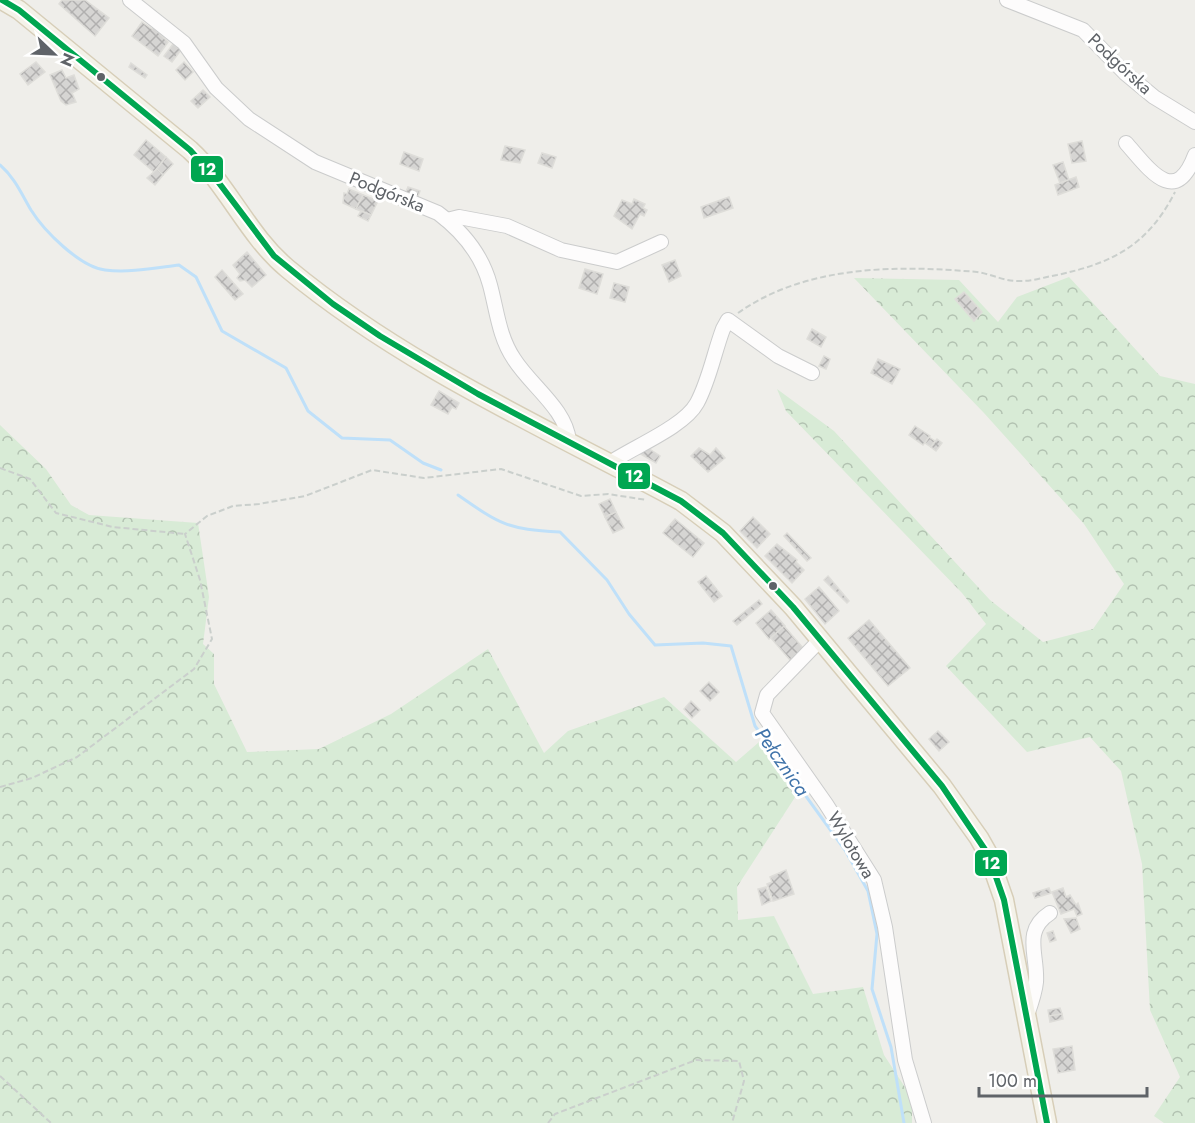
<svg xmlns="http://www.w3.org/2000/svg" width="1195" height="1123" viewBox="0 0 1195 1123" font-family="Jost,sans-serif">
  <style>
    .forest { fill: url(#forest-crowns) }
    .lines { fill: none; stroke-linecap: round; stroke-linejoin: round }
    .stream { stroke: #bfe0f9; stroke-width: 3 }
    .building { fill: url(#building-cross-hatch); stroke: #deddd9; stroke-width: 1.5 }
    .minor-casing { stroke: #cbcccc; stroke-width: 16 }
    .major-casing { stroke: #d7ceb8; stroke-width: 21 }
    .path { stroke: #cacfcc; stroke-width: 2; stroke-dasharray: 6 3; stroke-linecap: butt }
    .minor { stroke: #fdfcfc; stroke-width: 14 }
    .major { stroke: #f4f2e9; stroke-width: 18 }
    .bus-1-casing { stroke: #fff; stroke-width: 10 }
    .bus-1 { stroke: #00a651; stroke-width: 6 }
    .bus-dot { fill: #5f6368; stroke: #fff; stroke-width: 2 }
    .labels { text-anchor: middle; dominant-baseline: central; stroke-width: 6; stroke-linejoin: round; paint-order: stroke }
    .street-label { font-size: 18px; fill: #5f6368; stroke: #fff }
    .water-label { font-size: 20px; font-style: italic; fill: #4174aa; stroke: #fff }
    .line-badge { stroke: #fff; stroke-width: 2 }
    .badge-label { font-size: 16px; text-anchor: middle; font-weight: bold; fill: #fff }
  </style>
  <defs>
    <pattern id="forest-crowns" width="20" height="18" patternUnits="userSpaceOnUse" patternTransform="scale(1.5)"><rect width="20" height="18" fill="#d8ebd6"/><path d="M2 6a3 3 0 1 1 6 0M12 15a3 3 0 1 1 6 0" fill="none" stroke="#b2c2b1"/></pattern>
    <pattern id="building-cross-hatch" width="8" height="8" patternUnits="userSpaceOnUse" patternTransform="scale(1.5)"><rect width="8" height="8" fill="#d6d5d3"/><path d="M0 0l8 8M0 8l8-8" fill="none" stroke="#b1b0af"/></pattern>
  </defs>
  <rect width="100%" height="100%" fill="#efeeea"/>
  <!-- forest -->
  <g class="forest">
    <path d="M1069,277L1160,376L1195,384V1123H1164L1154,1116L1180,1077L1150,1010L1142,864L1121,771L1090,737L1027,752L946,666L986,624L962,593L786,411L777,389L834,431L990,600L1043,642L1093,629L1124,584L1084,524L984,413L854,278L959,280L998,322L1017,297Z"/>
    <path d="M0,425L46,469L71,505L89,515L198,523L209,597L203,644L214,654V684L247,752L319,749L391,714L488,649L544,753L568,731L664,697L736,762L766,736L792,766L799,791L737,887L738,920L774,916L813,994L863,987L884,1055L912,1098V1123H0Z"/>
  </g>
  <g class="lines">
    <!-- stream -->
    <g class="stream">
      <path d="M0,165C15,178 21,193 31,210C44,231 80,267 105,270C129,273 155,268 179,265L196,277L222,331L286,368L308,411L342,438L390,440L423,463L441,470"/>
      <path d="M458,495C501,525 507,529 560,532L607,580L629,614L655,645L703,643L731,646L755,726L845,850L868,891L877,934L872,989L891,1047L904,1123"/>
    </g>
  </g>
  <!-- building -->
  <g class="building">
    <path d="M62,0H85L109,18L95,36L59,4Z"/>
    <path d="M142,22L152,29L153,27L168,42L158,56L132,36Z"/>
    <path d="M173,44L181,50L172,62L164,56Z"/>
    <path d="M36,62L45,72L28,85L20,74Z"/>
    <path d="M184,62L193,72L185,80L176,70Z"/>
    <path d="M131,63L147,75L145,78L129,67Z"/>
    <path d="M62,70L66,78L74,75L79,89L72,93L76,102L66,105L61,101L50,75Z"/>
    <path d="M203,90L210,97L198,108L191,101Z"/>
    <path d="M146,140L166,157L154,172L134,155Z"/>
    <path d="M1082,141L1086,161L1072,163L1068,144Z"/>
    <path d="M505,146L525,150L520,163L501,160Z"/>
    <path d="M404,152L423,159L419,171L400,164Z"/>
    <path d="M542,153L556,157L552,168L538,163Z"/>
    <path d="M166,157L173,164L163,175L157,169Z"/>
    <path d="M1063,162L1069,180L1060,183L1053,165Z"/>
    <path d="M157,169L163,175L155,185L147,178Z"/>
    <path d="M1076,177L1079,187L1058,195L1055,185Z"/>
    <path d="M408,187L420,191L417,199L405,194Z"/>
    <path d="M349,189L363,195L356,209L343,203L344,193L347,194Z"/>
    <path d="M363,195L378,201L371,215L356,209Z"/>
    <path d="M729,197L733,208L704,218L701,207Z"/>
    <path d="M634,199L645,204L643,208L647,210L644,216L640,214L632,229L614,216L622,200L632,204Z"/>
    <path d="M361,211L371,215L368,221L358,216Z"/>
    <path d="M247,252L266,275L252,287L245,280L240,281L237,278L240,274L233,265Z"/>
    <path d="M675,260L681,276L669,282L662,265Z"/>
    <path d="M585,269L603,274L597,294L579,288Z"/>
    <path d="M222,270L243,294L235,300L215,277Z"/>
    <path d="M614,283L629,287L625,302L610,298Z"/>
    <path d="M964,292L982,312L974,321L955,299Z"/>
    <path d="M812,329L826,337L821,347L807,339Z"/>
    <path d="M824,356L830,359L826,369L819,366Z"/>
    <path d="M878,359L900,369L892,384L871,373Z"/>
    <path d="M439,391L459,403L456,409L452,407L448,414L431,405Z"/>
    <path d="M915,426L930,436L923,445L909,435Z"/>
    <path d="M929,437L935,441L931,447L925,443Z"/>
    <path d="M937,439L942,443L936,451L931,447Z"/>
    <path d="M645,446L660,456L656,463L639,453Z"/>
    <path d="M699,448L710,455L716,448L725,458L708,472L691,456Z"/>
    <path d="M610,499L616,512L605,517L599,504Z"/>
    <path d="M616,512L624,528L613,533L605,517Z"/>
    <path d="M753,517L770,534L757,548L740,531Z"/>
    <path d="M675,519L704,543L693,557L663,533Z"/>
    <path d="M787,533L811,558L807,561L784,536Z"/>
    <path d="M777,544L797,560L796,562L804,570L792,583L765,556Z"/>
    <path d="M706,576L722,596L714,602L698,582Z"/>
    <path d="M828,576L849,601L847,603L824,580Z"/>
    <path d="M819,587L839,611L825,624L805,599Z"/>
    <path d="M759,600L762,604L737,625L733,621Z"/>
    <path d="M771,610L785,626L769,639L756,623Z"/>
    <path d="M869,620L910,668L888,686L848,638Z"/>
    <path d="M784,626L803,648L790,660L771,638Z"/>
    <path d="M709,682L719,692L710,701L700,691Z"/>
    <path d="M691,701L700,710L692,718L684,709Z"/>
    <path d="M938,731L949,742L939,751L929,739Z"/>
    <path d="M786,870L794,894L773,901L767,884L772,882L770,877Z"/>
    <path d="M766,887L771,901L762,905L758,889Z"/>
    <path d="M1049,888L1051,893L1035,898L1033,893Z"/>
    <path d="M1063,888L1066,897L1070,895L1076,905L1078,903L1082,914L1077,916L1074,909L1061,914L1052,892Z"/>
    <path d="M1076,918L1080,929L1071,933L1064,919Z"/>
    <path d="M1053,931L1056,940L1050,942L1047,933Z"/>
    <path d="M1060,1008L1062,1014L1049,1016L1048,1010Z"/>
    <path d="M1062,1014L1063,1019L1050,1022L1049,1016Z"/>
    <path d="M1072,1046L1075,1070L1058,1073L1053,1049Z"/>
  </g>
  <g class="lines">
    <!-- minor casing -->
    <g class="minor-casing">
      <g id="minor">
        <path d="M130,0L184,43L216,88L249,119L315,162L438,213C462,231 482,255 490,285C497,311 499,337 514,359C531,386 566,409 569,441"/>
        <path d="M1007,0L1083,30L1125,73L1154,97L1195,122"/>
        <path d="M1126,143C1149,169 1175,208 1195,155"/>
        <path d="M447,220L459,217L507,226L561,250L617,262L661,242"/>
        <path d="M610,463C633,447 684,427 697,403C709,381 714,353 723,329L728,320L778,356L812,373"/>
        <path d="M820,640L767,695L762,713L826,804L874,880L885,927L905,1060L924,1123"/>
        <path d="M1027,1015C1031,1004 1035,993 1036,982C1038,955 1022,931 1050,913"/>
      </g>
    </g>
    <!-- major casing -->
    <g class="major-casing">
      <path id="major" d="M2,0L19,10L190,150C228,185 248,236 288,269C405,366 548,429 681,501L723,533L793,607L942,786L979,838L988,854L1004,900L1047,1123"/>
    </g>
    <!-- path -->
    <g class="path">
      <path d="M738,313C806,265 897,265 977,272C992,274 1005,282 1021,281C1033,281 1045,277 1057,275C1113,263 1148,245 1175,192"/>
      <path d="M0,468L30,479L56,513L113,527L185,534"/>
      <path d="M0,787L32,778L77,757L194,669L212,639L200,580L185,534L207,516L233,506L259,504L305,496L372,470L424,478L501,469L581,496L608,494L647,500"/>
      <path d="M0,1076L51,1123"/>
      <path d="M548,1123L555,1114L696,1060L739,1061L744,1081L732,1123"/>
    </g>
    <!-- minor -->
    <use href="#minor" class="minor"/>
    <!-- major -->
    <use href="#major" class="major"/>
    <!-- bus-1 casing -->
    <g class="bus-1-casing">
      <path id="bus-1" d="M2,0L19,10L190,150L216,179L274,256L333,304L380,336L478,394L681,501L723,533L793,607L942,786L988,854L1004,900L1047,1123"/>
    </g>
    <!-- bus-1 -->
    <use href="#bus-1" class="bus-1"/>
  </g>
  <!-- markers -->
  <g class="bus-dot">
    <circle cx="101" cy="77" r="5"/>
    <circle cx="773" cy="586" r="5"/>
  </g>
  <g class="labels">
    <!-- street labels -->
    <g class="street-label">
      <text transform="translate(1120 64) rotate(43)">Podgórska</text>
      <text transform="translate(387 192) rotate(22)">Podgórska</text>
      <text transform="translate(851 845) rotate(59)">Wylotowa</text>
    </g>
    <!-- water labels -->
    <g class="water-label">
      <text transform="translate(782 762) rotate(55)">Pełcznica</text>
    </g>
  </g>
  <g class="line-badge">
    <rect x="190" y="155" width="34" height="28" rx="6" fill="#00a651"/>
    <rect x="617" y="462" width="34" height="28" rx="6" fill="#00a651"/>
    <rect x="974" y="849" width="34" height="28" rx="6" fill="#00a651"/>
  </g>
  <g class="badge-label">
    <text x="207" y="175">12</text>
    <text x="634" y="482">12</text>
    <text x="991" y="869">12</text>
  </g>
  <!-- north arrow -->
  <g transform="translate(54 54) rotate(113)" stroke="#ffffff" stroke-width="4.5" paint-order="stroke">
  <path d="M0-4.5L10 22L0 15L-10 22Z" fill="#5f6368"/>
  <text y="-9" font-size="16" font-weight="bold" text-anchor="middle" fill="#5f6368">N</text>
  </g>
  <!-- scale -->
  <path d="M979 1087v9h168v-9" fill="none" stroke="#5f6368" stroke-width="3"/>
  <text x="988" y="1087" font-size="18" fill="#5f6368" stroke="#ffffff" stroke-width="4.5" paint-order="stroke">100 m</text>
</svg>
